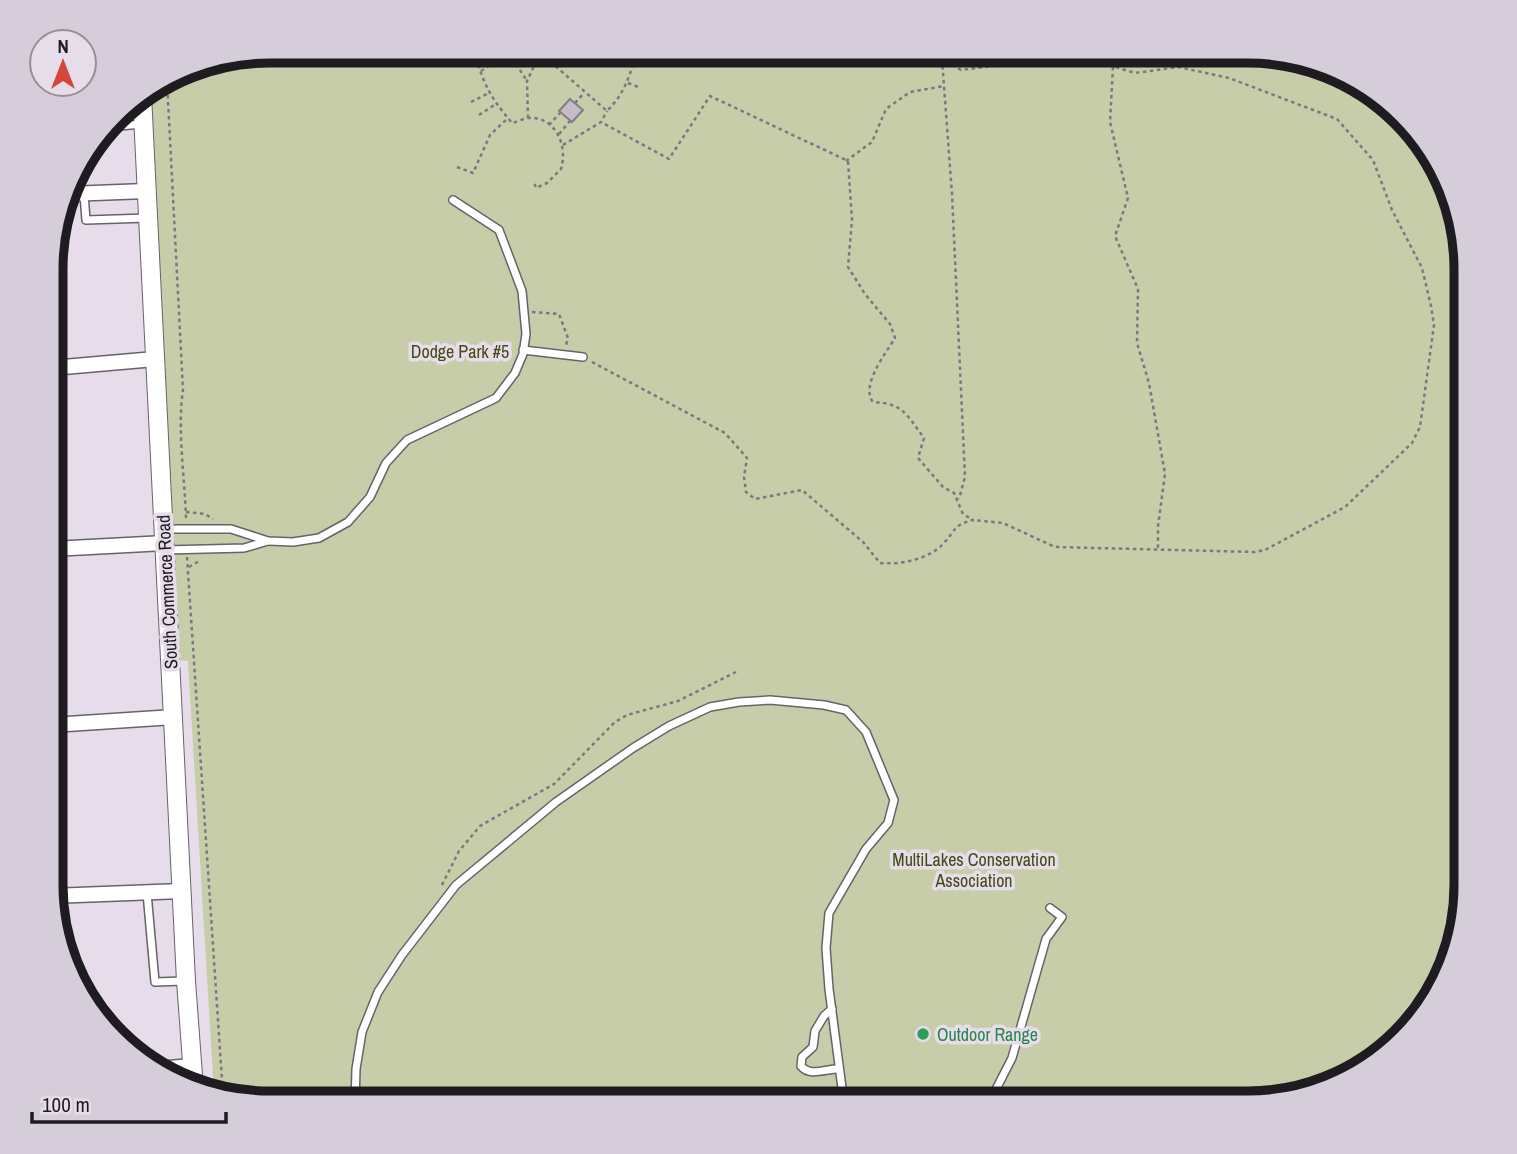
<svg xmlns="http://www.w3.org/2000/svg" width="1517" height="1154" viewBox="0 0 1517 1154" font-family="'Archivo Narrow',sans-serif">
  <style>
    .green { fill: #c6cda8 }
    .building { fill: #c5bbc9; stroke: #867d89; stroke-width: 2 }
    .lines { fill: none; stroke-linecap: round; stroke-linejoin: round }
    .service-casing { stroke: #6a616d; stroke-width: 10 }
    .minor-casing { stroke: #6a616d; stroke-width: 17 }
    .tertiary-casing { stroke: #6a616d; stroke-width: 20 }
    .path { stroke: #7e7781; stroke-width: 2.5; stroke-dasharray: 3.5 3.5; stroke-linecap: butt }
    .service { stroke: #fff; stroke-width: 7 }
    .minor { stroke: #fff; stroke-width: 14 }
    .tertiary { stroke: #fff; stroke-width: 18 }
    .leisure-dot { fill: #2e9e5b; stroke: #e6dcea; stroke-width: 2.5 }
    .labels { text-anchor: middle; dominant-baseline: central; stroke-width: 7; stroke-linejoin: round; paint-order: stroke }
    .park-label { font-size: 18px; fill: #434a14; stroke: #e6dcea }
    .street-label { font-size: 18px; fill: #1f1c21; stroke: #e6dcea }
    .leisure-label { font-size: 18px; fill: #27864d; stroke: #e6dcea; text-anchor: start }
    .rim { fill: none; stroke: #1f1c21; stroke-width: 9 }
  </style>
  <rect width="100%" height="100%" fill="#e6dcea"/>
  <!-- green -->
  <path class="green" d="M269,51H1262L1331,67L1392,105L1444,173L1466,268V900L1450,969L1412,1029L1344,1081L1248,1103H255L214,1093L188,661L173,660L147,92L198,62Z"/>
  <!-- building -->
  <path class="building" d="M570,99L583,110L572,122L559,111Z"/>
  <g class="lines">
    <!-- service casing -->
    <g class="service-casing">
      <g id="service">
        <path d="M107,127L143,124"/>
        <path d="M84,194L86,220L147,218"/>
        <path d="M523,350L583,357"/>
        <path d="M165,529H231L268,541L293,542L319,538L348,522L370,497L386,463L407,440L496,398L515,373L523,354L526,334L522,291L499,230L453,200"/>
        <path d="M166,550L244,548L268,541"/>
        <path d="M147,893L155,982L184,981"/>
        <path d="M832,1009L824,1016L815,1031L813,1047L802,1057L801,1066C810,1077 825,1069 838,1069"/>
        <path d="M355,1103L356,1069L362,1032L378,992L402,955L456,885L556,802L633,748L669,726L710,707L739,702L770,700L824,705L846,710L866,732L894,800L888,823L866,849L829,913L826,948L829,989L844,1103"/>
        <path d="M989,1103L1012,1058L1046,939L1062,917L1050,908"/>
      </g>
    </g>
    <!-- minor casing -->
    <g class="minor-casing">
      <g id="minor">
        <path d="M68,194L146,191"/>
        <path d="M52,368L155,359"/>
        <path d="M52,549L165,543"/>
        <path d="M52,725L174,717"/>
        <path d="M51,896L182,891"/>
        <path d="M157,1069L192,1066"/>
      </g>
    </g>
    <!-- tertiary casing -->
    <g class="tertiary-casing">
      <path id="tertiary" d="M142,95L186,981L194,1089"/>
    </g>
    <!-- path -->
    <g class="path">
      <path d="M475,51C482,83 491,98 512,123C516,122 522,119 528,118C556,116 568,146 561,169L547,183L536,188L534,182"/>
      <path d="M937,51L942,59L961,70L1042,60L1062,55L1089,59L1135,73L1178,67L1229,78L1337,119L1373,160L1392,210L1422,268L1431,306L1434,325L1420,427L1412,443L1345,507L1265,550L1255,552L1055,547L1003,523L973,520"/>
      <path d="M545,57L607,111C624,94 631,75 636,51"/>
      <path d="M942,59L952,194L965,477L959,499"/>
      <path d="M516,64L527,81"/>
      <path d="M1113,67L1110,122L1128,198L1115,236L1138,289L1137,343L1149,383L1165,474L1158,526V550"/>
      <path d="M481,71L505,55C519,67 538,68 548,51"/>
      <path d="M167,81L183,390C177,429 185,479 186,519"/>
      <path d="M628,83L641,88"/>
      <path d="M471,102L489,93"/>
      <path d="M575,103L584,93"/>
      <path d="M479,115L496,104"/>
      <path d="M528,118L527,81L535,64"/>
      <path d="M549,125L560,113"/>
      <path d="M559,134L570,121"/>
      <path d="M563,145L601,122L607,111"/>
      <path d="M846,161L872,142L886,109L910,92L944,86"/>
      <path d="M457,167L473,173L490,135L508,118"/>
      <path d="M532,312L559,314L568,338L566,345"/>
      <path d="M592,362L725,433L747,458L744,477L746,492L755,499L802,490L863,542L880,563C901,565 929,559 943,544C956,530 953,525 973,520L963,514L954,493L943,487L918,458L924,438C907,415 903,403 873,402C860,386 886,353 895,338L890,324L865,294L848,267L852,220L848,161L710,96L669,159L601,122"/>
      <path d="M186,512L205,514L213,519"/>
      <path d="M187,557L223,1095"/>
      <path d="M189,567L201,560"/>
      <path d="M442,885L459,851L480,826L554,784L615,722L627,715L678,701L736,672"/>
    </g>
    <!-- service -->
    <use href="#service" class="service"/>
    <!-- minor -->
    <use href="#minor" class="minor"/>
    <!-- tertiary -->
    <use href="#tertiary" class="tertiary"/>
  </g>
  <!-- markers -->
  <circle class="leisure-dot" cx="923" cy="1034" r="7"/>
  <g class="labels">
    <!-- park labels -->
    <g class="park-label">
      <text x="460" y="351">Dodge Park #5</text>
      <text x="974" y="859">MultiLakes Conservation<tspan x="974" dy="21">Association</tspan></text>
    </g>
    <!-- street labels -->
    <g class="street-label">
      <text transform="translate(167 592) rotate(-93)">South Commerce Road</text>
    </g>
    <!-- leisure labels -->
    <g class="leisure-label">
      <text x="937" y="1034">Outdoor Range</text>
    </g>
  </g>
  <!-- crop -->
  <path d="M0 0H1517V1154H0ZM269 63H1248A206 206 0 0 1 1454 269V885A206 206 0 0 1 1248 1091H269A206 206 0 0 1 63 885V269A206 206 0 0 1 269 63Z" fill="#d6cdda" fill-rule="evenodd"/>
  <path class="rim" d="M269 63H1248A206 206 0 0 1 1454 269V885A206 206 0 0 1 1248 1091H269A206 206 0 0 1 63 885V269A206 206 0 0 1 269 63Z"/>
  <!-- north arrow -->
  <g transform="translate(63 63)"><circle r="33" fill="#e6dcea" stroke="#968f9a" stroke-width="2"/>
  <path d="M0-5L12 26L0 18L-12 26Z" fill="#d44739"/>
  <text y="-10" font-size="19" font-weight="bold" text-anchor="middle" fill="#1f1c21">N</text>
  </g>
  <!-- scale -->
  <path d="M32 1112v10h194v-10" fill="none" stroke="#1f1c21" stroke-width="3.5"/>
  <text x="42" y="1112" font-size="21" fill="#1f1c21" stroke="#e6dcea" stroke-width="5" paint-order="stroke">100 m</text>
</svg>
